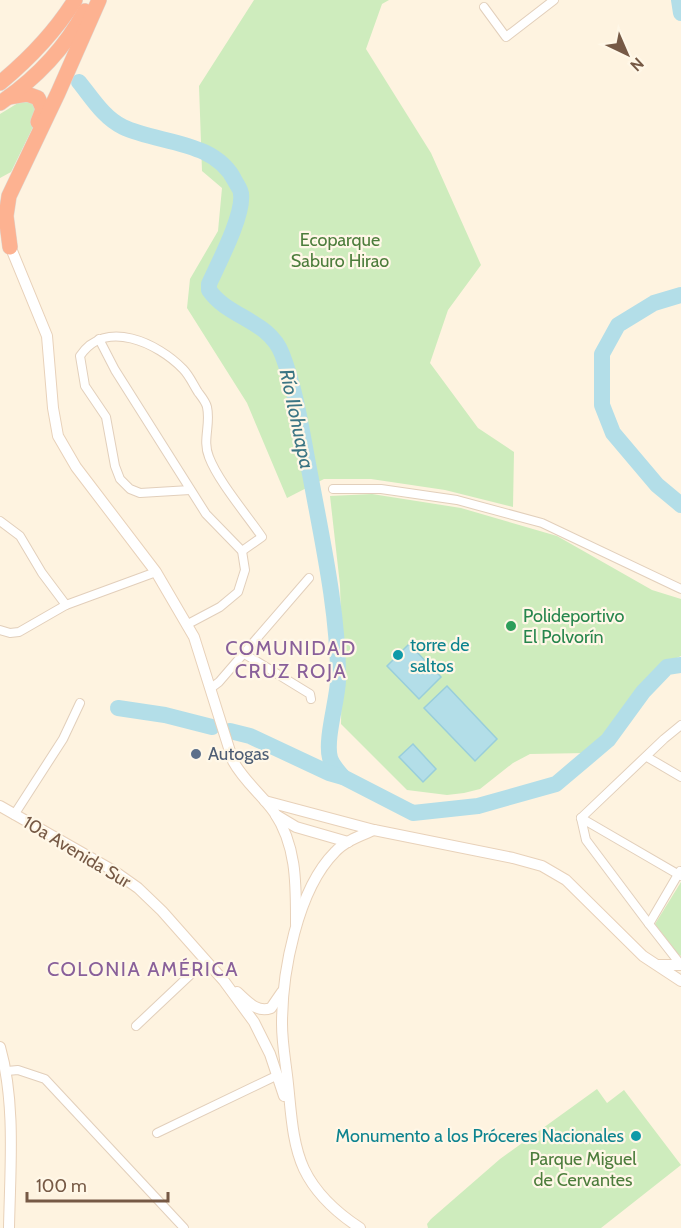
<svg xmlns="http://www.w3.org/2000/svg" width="681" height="1228" viewBox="0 0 681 1228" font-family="Cabin,sans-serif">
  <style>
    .green { fill: #ceecbd }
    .water { fill: #b3dee8; stroke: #99cedb; stroke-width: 1.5 }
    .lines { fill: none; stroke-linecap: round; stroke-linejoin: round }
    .river { stroke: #b3dee8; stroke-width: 16 }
    .street-casing { stroke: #e2cfbb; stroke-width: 10 }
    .secondary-casing { stroke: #e8d1b9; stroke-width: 12 }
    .highway-casing { stroke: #ded7d2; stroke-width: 16 }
    .street { stroke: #fff; stroke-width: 8 }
    .secondary { stroke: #fff; stroke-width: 10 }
    .highway { stroke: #fdb291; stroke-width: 15 }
    .leisure-dot { fill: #2e9e5b; stroke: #fff7e7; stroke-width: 2 }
    .culture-dot { fill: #0f9aa8; stroke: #fff7e7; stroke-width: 2 }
    .service-dot { fill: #5c6f8a; stroke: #fff7e7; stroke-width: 2 }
    .labels { text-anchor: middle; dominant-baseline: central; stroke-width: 4.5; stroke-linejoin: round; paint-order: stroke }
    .park-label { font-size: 18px; fill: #4d7d3c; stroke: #fff7e7 }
    .leisure-label { font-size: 18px; fill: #27864d; stroke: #fff7e7; text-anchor: start }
    .culture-label { font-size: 18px; fill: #0d838f; stroke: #fff7e7; text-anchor: start }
    .service-label { font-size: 18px; fill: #4e5e75; stroke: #fff7e7; text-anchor: start }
    .street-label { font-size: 18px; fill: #765945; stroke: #fff7e7 }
    .water-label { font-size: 20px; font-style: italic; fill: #3b7584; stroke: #fff7e7 }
    .neighbourhood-label { font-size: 20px; letter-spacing: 1.5px; fill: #89609a; stroke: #fff7e7 }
  </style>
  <rect width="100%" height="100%" fill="#fef3e0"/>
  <!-- green -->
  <g class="green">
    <path d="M254,0H389L382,4L366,49L431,153L481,265L448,310L430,363L478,428L514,452L513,507L445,490L371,479H324L287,498L247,403L187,308L190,279L218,231L222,188L202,171L199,86Z"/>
    <path d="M25,101L35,104L36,121L11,172L0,178V114L18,103Z"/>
    <path d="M372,494L461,508L557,536L652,590L681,599V656L668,662L633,697L606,736L587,753L530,754L513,763L480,789L464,793L447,795L407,790L341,724L342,653L340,585L330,496Z"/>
    <path d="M681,882V956L678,954L655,924Z"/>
    <path d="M597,1089L607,1103L624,1090L681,1165L601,1228H428L427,1224L431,1219L500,1159Z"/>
  </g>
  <!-- water -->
  <g class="water">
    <path d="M409,644L441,677L419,699L387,666Z"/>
    <path d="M447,686L497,739L475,761L424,708Z"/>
    <path d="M413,744L436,769L423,782L399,757Z"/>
  </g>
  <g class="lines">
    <!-- river -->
    <g class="river">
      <path d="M679,0L681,13"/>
      <path d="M79,82C92,98 104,118 123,127C159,144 215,140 235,181C237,185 241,190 241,194C244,215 218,264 209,284V290C228,318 269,320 282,354C297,393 302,434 310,474C322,539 339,616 338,681C337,702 325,740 330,758C332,765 338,771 343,777"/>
      <path d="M681,295L654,303L618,325L602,354V405L613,433L657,485L681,505"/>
      <path d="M118,708L165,715L212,727"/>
      <path d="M230,731L250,736L329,773L343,777L413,813L478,806L556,784L608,740L643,692L667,667L681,665"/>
    </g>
    <!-- street casing -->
    <g class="street-casing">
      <g id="street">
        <path d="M484,7L506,37L554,0"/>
        <path d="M99,339L115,370L206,514L242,551L245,570L238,592L220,607L188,624"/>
        <path d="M333,489H381L457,500L542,523L681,589"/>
        <path d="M190,490L140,493L130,489L120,479L115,466L106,417L85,386L80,356C105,318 158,343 183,369C189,375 193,384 198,392C201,396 206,402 207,407C211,425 202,440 209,457C218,481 247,515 262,537L242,551"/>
        <path d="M0,521L20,536L42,573L66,605"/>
        <path d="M0,630L10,633L19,632L66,605L156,572"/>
        <path d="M243,653L310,694L311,699"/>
        <path d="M211,688L219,682L309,578"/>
        <path d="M647,757L681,777"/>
        <path d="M14,815L63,739L80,703"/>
        <path d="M581,818L664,739L681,725"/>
        <path d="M581,818L586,840L649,924"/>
        <path d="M581,818L681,876"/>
        <path d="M680,871L649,924L681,965"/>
        <path d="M136,1026L206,960"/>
        <path d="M7,1071L18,1070L45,1079L184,1228"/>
        <path d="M157,1133L278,1075"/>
      </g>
    </g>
    <!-- secondary casing -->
    <g class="secondary-casing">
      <g id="secondary">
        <path d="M8,241L47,336L53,408L58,436L76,467L156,572L194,637L233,761C244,781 261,794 274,812C297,846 296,885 296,924"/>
        <path d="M265,801L374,830L513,858L542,866L566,880L643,956L681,981"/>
        <path d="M0,806L114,871L138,888L162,911L224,981L254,1022L270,1054L284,1096"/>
        <path d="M276,815L296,827L348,842"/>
        <path d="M658,965H681"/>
        <path d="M237,992C248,1002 257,1013 271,1008L282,992"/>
        <path d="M0,1047C16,1103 10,1170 9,1228"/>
        <path d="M360,1228C337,1213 316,1194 304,1169C292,1143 291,1111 288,1084C286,1064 282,1044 282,1024C282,973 297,890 335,852C345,841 360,836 374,830"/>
      </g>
    </g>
    <!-- highway casing -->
    <g class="highway-casing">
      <g id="highway">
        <path d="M0,83C29,59 55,32 75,0"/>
        <path d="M9,97L27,94L38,98L43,109L38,122"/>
        <path d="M0,103C34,80 65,48 85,11"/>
        <path d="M10,247L6,216L9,196L58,93L99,0"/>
      </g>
    </g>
    <!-- street -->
    <use href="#street" class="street"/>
    <!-- secondary -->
    <use href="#secondary" class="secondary"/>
    <!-- highway -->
    <use href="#highway" class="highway"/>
  </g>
  <!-- markers -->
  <circle class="leisure-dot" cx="511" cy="626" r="6"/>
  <g class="culture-dot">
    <circle cx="398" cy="655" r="6"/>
    <circle cx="636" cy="1136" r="6"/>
  </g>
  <circle class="service-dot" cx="196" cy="754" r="6"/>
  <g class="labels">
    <!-- park labels -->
    <g class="park-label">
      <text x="340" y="240">Ecoparque<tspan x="340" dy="21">Saburo Hirao</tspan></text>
      <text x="583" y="1159">Parque Miguel<tspan x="583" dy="21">de Cervantes</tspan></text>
    </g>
    <!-- leisure labels -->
    <g class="leisure-label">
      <text x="523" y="616">Polideportivo<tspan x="523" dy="21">El Polvorín</tspan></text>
    </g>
    <!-- culture labels -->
    <g class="culture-label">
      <text x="410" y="645">torre de<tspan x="410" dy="21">saltos</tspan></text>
      <text x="624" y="1136" text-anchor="end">Monumento a los Próceres Nacionales</text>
    </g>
    <!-- service labels -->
    <g class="service-label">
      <text x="208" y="754">Autogas</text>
    </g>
    <!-- street labels -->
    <g class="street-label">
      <text transform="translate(77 852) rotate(31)">10a Avenida Sur</text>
    </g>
    <!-- water labels -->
    <g class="water-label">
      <text transform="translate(297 419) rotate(78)">Río Ilohuapa</text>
    </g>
    <!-- neighbourhood labels -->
    <g class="neighbourhood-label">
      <text x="291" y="648">COMUNIDAD<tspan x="291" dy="23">CRUZ ROJA</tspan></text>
      <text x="143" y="969">COLONIA AMÉRICA</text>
    </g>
  </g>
  <!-- north arrow -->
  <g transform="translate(627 54) rotate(136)" stroke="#fff7e7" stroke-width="4.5" paint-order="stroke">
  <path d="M0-4.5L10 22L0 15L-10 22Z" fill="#765945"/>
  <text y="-9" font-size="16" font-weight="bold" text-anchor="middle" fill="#765945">N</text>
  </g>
  <!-- scale -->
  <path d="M27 1192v9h141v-9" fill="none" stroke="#765945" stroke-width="3"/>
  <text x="36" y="1192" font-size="18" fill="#765945" stroke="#fff7e7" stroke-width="4.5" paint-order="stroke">100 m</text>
</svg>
